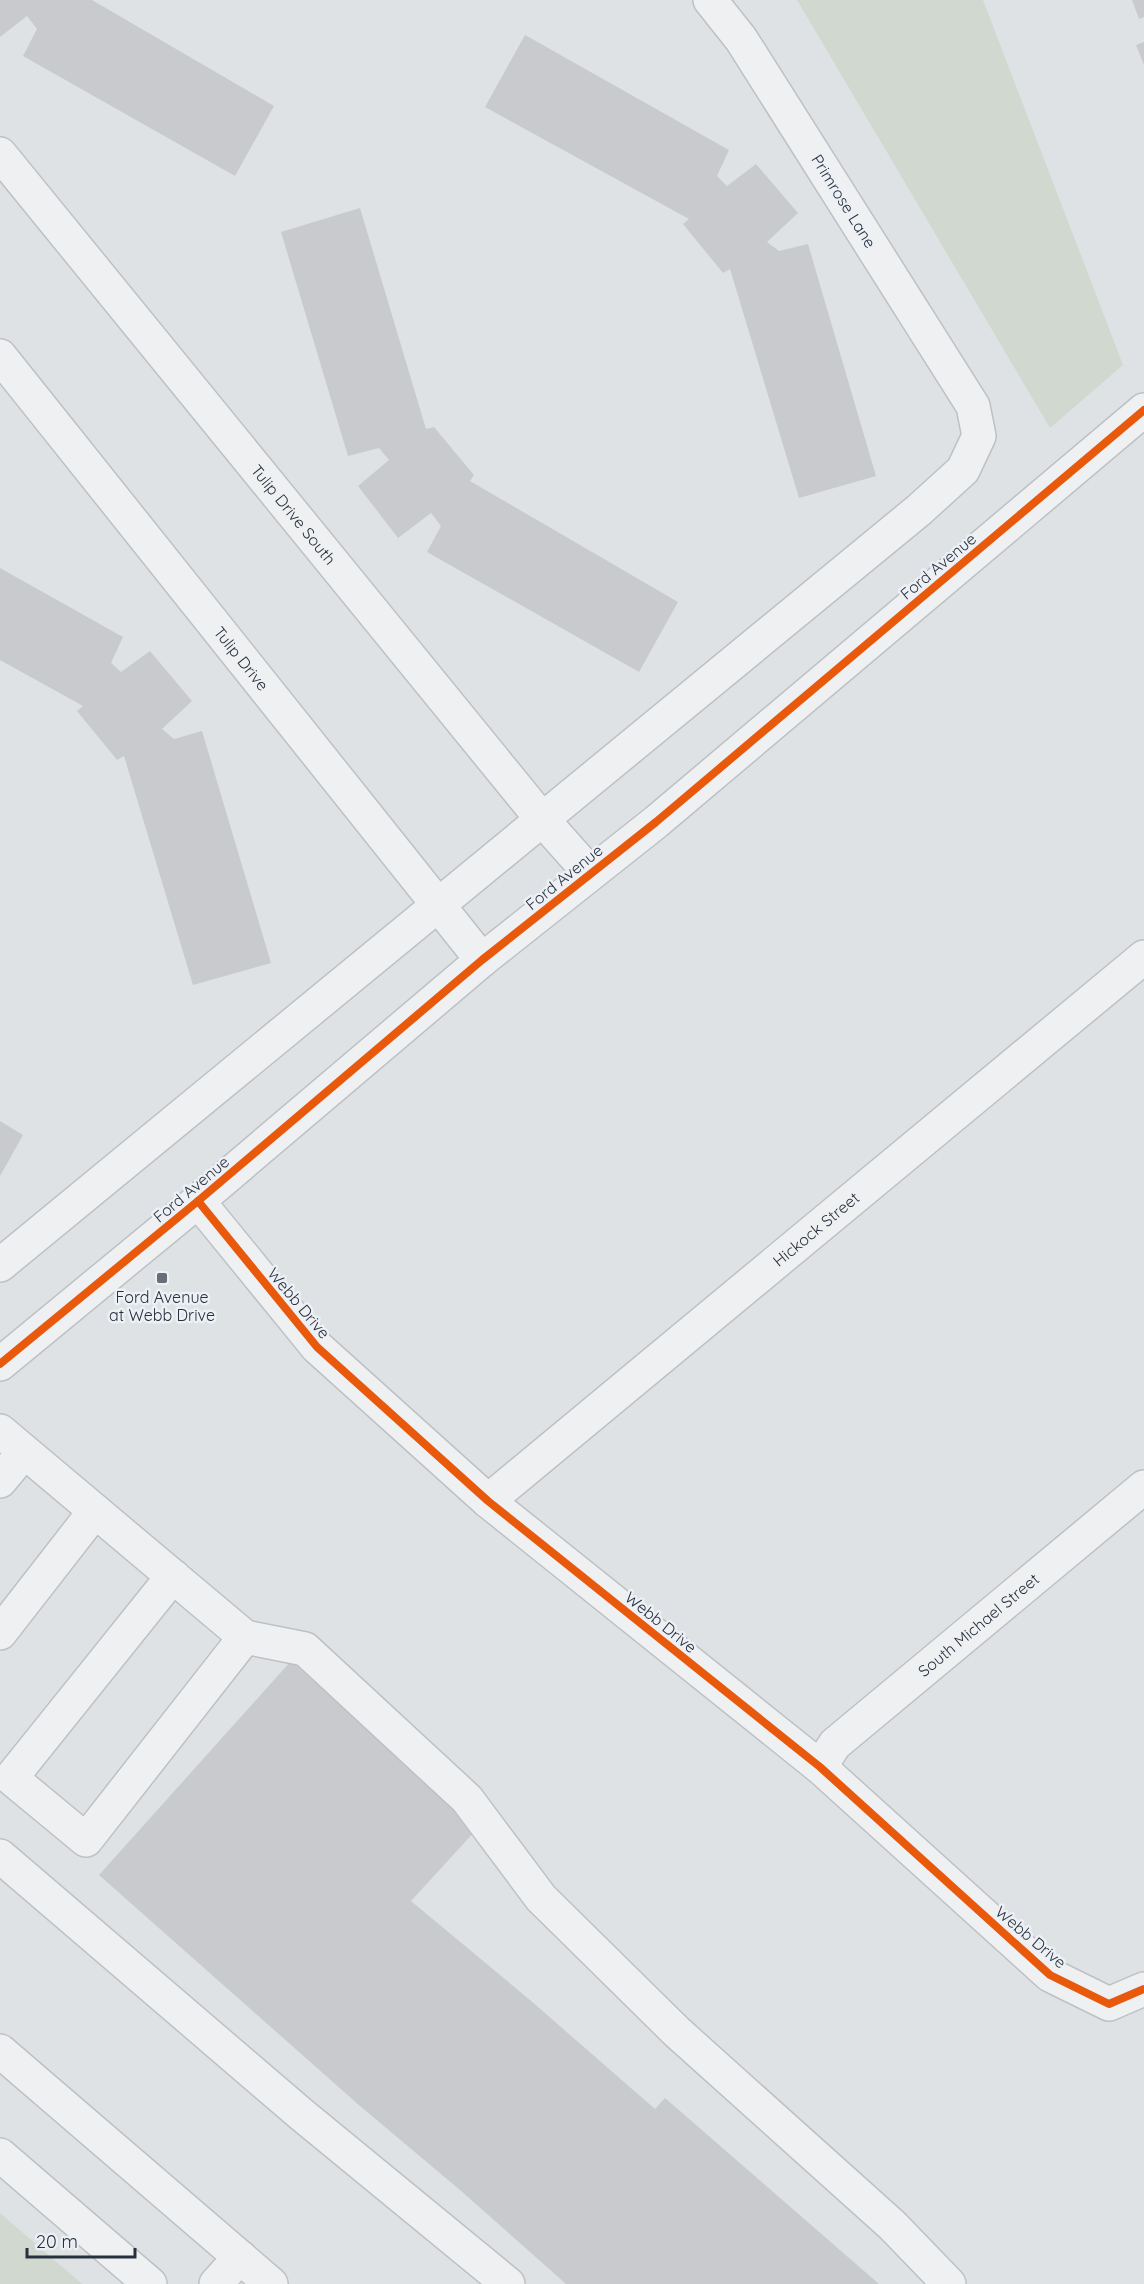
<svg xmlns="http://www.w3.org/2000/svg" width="1144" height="2284" viewBox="0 0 1144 2284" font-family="Quicksand,sans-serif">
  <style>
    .green { fill: #d0d8d0 }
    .building { fill: #c8cacd }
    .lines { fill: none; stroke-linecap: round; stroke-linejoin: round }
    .minor-casing { stroke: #bec0c3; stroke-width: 36 }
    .minor { stroke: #eff0f1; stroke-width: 33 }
    .cycleway-casing { stroke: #edf0f5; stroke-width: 11 }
    .cycleway { stroke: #e8590c; stroke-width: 8 }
    .poi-dot { fill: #676e78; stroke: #edf0f5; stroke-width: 2 }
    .labels { text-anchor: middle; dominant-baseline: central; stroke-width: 5; stroke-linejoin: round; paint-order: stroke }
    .street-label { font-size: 16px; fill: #27303d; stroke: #edf0f5 }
    .poi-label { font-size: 16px; fill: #27303d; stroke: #edf0f5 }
  </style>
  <rect width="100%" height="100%" fill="#dfe2e5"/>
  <!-- green -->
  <g class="green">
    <path d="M797,0H983L1123,365L1050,428Z"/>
    <path d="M0,2213L82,2284H0Z"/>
  </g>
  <!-- building -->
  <g class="building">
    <path d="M0,0H92L274,106L235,176L23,56L37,29L27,16L0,37Z"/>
    <path d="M1132,0H1144V17L1139,19Z"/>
    <path d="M525,35L729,150L717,176L727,186L756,164L798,213L767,242L779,251L808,244L876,476L799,498L730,269L723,273L683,224L689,219L485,107Z"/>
    <path d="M1144,42V65L1136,45Z"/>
    <path d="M360,208L426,429L434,427L474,475L470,481L678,602L639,672L427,552L441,526L431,513L398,538L358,486L389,460L379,448L348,456L281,232Z"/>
    <path d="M0,568L123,637L111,663L121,672L150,651L192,701L162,729L174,739L202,731L271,963L193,985L124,756L117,760L77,711L83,706L0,660Z"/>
    <path d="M0,1121L23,1135L0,1176Z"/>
    <path d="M291,1661L477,1829L411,1901L530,2000L655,2109L665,2098L879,2284H566L460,2190L360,2106L99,1875Z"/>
  </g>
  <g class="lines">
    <!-- minor casing -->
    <g class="minor-casing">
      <g id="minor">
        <path id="s1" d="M0,154L541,818L590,873"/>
        <path id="s2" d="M0,356L482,960"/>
        <path d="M198,1201L317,1347L488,1501L820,1767L1050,1975L1109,2004L1144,1989"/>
        <path d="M0,1265L919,510L963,470L979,436L973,406L741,39L710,0"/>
        <path d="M0,1364L198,1201L482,960L656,822L1144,410"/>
        <path d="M0,1431L245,1637L305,1649L467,1799L541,1898L677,2032L892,2225L949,2284"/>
        <path d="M0,1481L24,1452"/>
        <path id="s3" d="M488,1501L1144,957"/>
        <path d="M173,1576L11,1778L86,1840L245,1637"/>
        <path d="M0,1633L95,1511"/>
        <path id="s4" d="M820,1767L835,1744L1144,1487"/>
        <path d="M0,1856L301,2114L508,2284"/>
        <path d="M0,2051L271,2284"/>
        <path d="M0,2155L150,2284"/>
        <path d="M216,2284L240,2257"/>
      </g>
    </g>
    <!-- minor -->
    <use href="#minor" class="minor"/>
    <!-- cycleway casing -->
    <g class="cycleway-casing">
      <g id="cycleway">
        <path d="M198,1201L317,1347L488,1501L820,1767L1050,1975L1109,2004L1144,1989"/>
        <path d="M0,1364L198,1201L482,960L656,822L1144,410"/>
      </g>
    </g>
    <!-- cycleway -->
    <use href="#cycleway" class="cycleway"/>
  </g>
  <!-- markers -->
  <rect class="poi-dot" x="156" y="1272" width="12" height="12" rx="3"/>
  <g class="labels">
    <!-- street labels -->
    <g class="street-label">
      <text transform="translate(844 201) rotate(58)">Primrose Lane</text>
      <text stroke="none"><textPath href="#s1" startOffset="465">Tulip Drive South</textPath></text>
      <text transform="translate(938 566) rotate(-40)">Ford Avenue</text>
      <text stroke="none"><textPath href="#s2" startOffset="387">Tulip Drive</textPath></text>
      <text transform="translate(564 877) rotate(-39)">Ford Avenue</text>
      <text transform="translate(191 1189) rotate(-40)">Ford Avenue</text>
      <text stroke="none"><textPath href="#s3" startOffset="426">Hickock Street</textPath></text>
      <text transform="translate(299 1303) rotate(50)">Webb Drive</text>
      <text transform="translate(661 1622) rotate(39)">Webb Drive</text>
      <text stroke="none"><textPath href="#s4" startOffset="214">South Michael Street</textPath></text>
      <text transform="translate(1031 1937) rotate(40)">Webb Drive</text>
    </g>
    <!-- poi labels -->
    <g class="poi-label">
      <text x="162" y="1297">Ford Avenue<tspan x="162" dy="18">at Webb Drive</tspan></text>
    </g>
  </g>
  <!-- scale -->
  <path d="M27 2248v9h108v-9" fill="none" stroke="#27303d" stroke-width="3"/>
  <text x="36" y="2248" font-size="18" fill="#27303d" stroke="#edf0f5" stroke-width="4.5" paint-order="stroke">20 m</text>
</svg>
